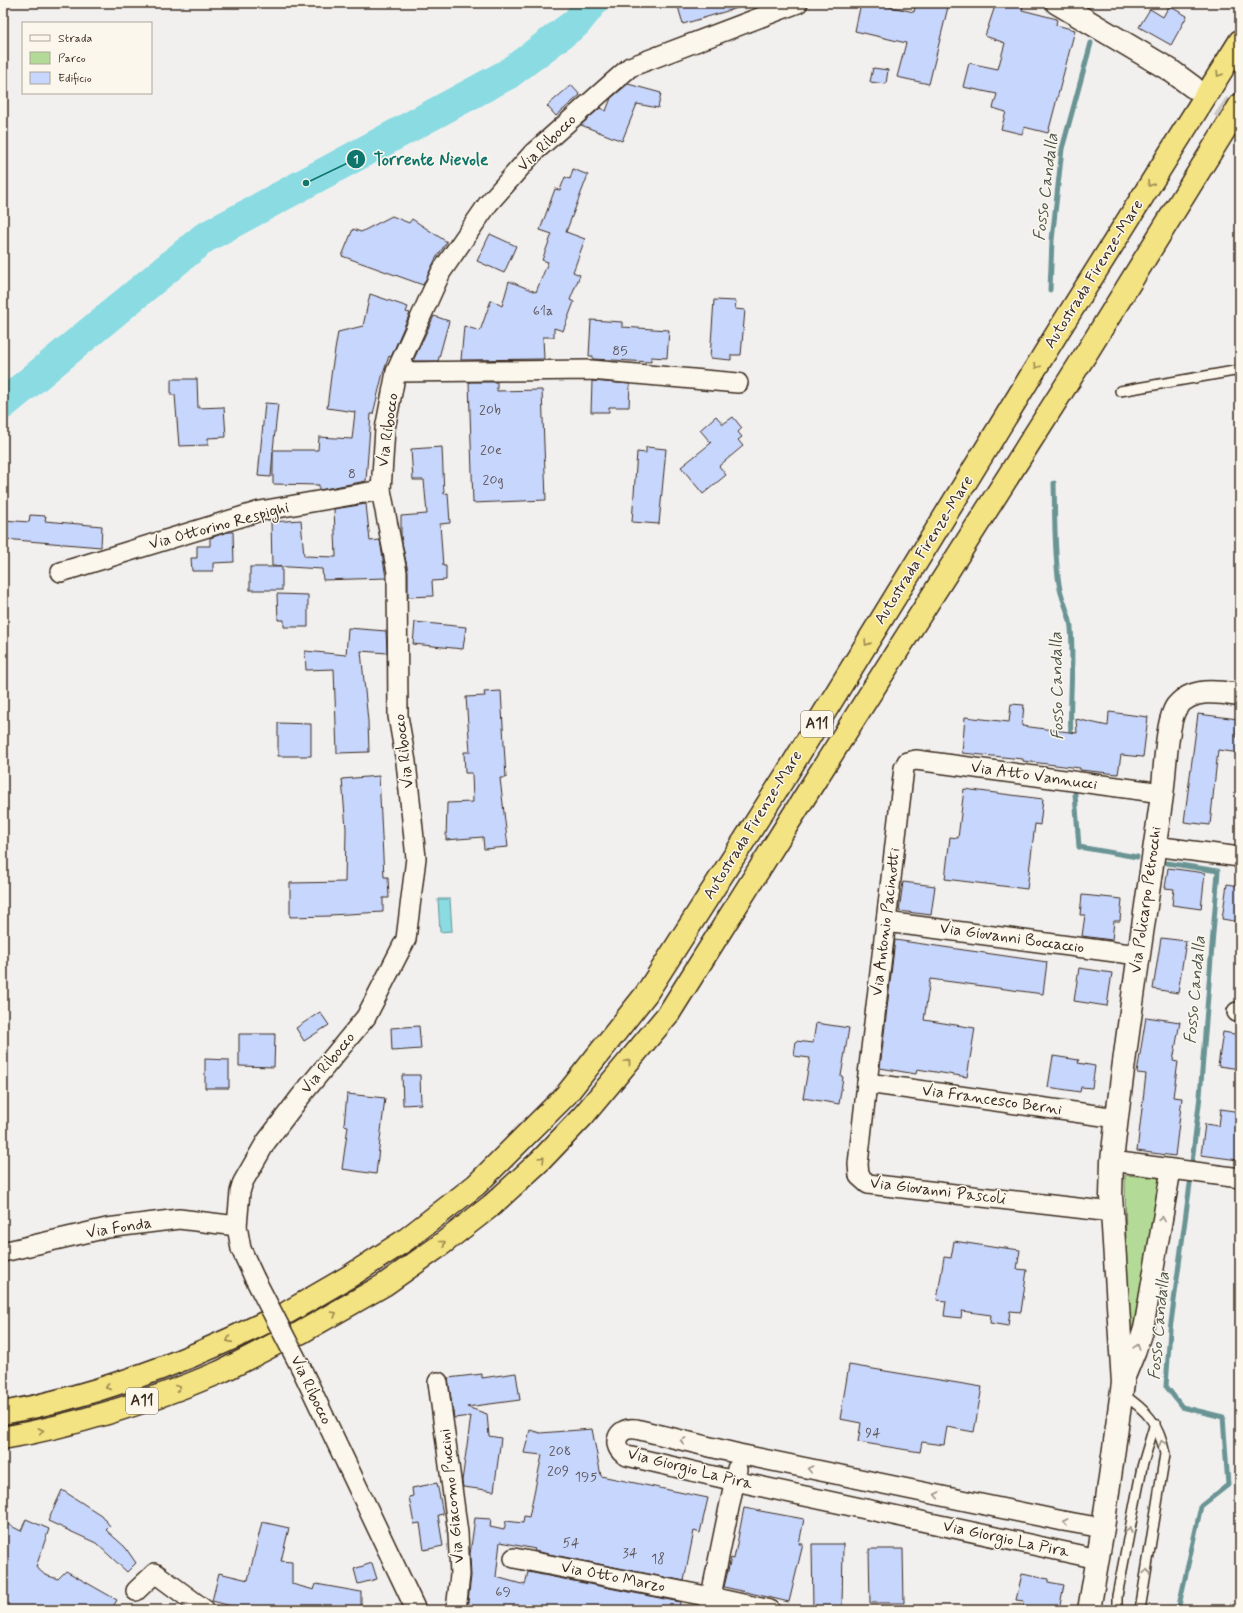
<svg xmlns="http://www.w3.org/2000/svg" width="1243" height="1613" viewBox="0 0 1243 1613" font-family="Mynerve,sans-serif">
  <style>
    .green { fill: #b3db97; stroke: #77825a }
    .water { fill: #8adbe2; stroke: #6a9494 }
    .lines { fill: none; stroke-linecap: round; stroke-linejoin: round }
    .stream { stroke: #6a9494; stroke-width: 5 }
    .river { stroke: #8adbe2; stroke-width: 31 }
    .building { fill: #c7d6fd; stroke: #3b2a1e }
    .secondary-tunnel { stroke: #cdc8c5; stroke-width: 22; stroke-dasharray: 22 11; stroke-linecap: butt }
    .service-casing { stroke: #3b2a1e; stroke-width: 12 }
    .minor-casing { stroke: #3b2a1e; stroke-width: 22 }
    .secondary-casing { stroke: #3b2a1e; stroke-width: 25 }
    .motorway-casing { stroke: #3b2a1e; stroke-width: 25 }
    .service { stroke: #fbf7ec; stroke-width: 9 }
    .minor { stroke: #fbf7ec; stroke-width: 19 }
    .secondary { stroke: #fbf7ec; stroke-width: 22 }
    .motorway { stroke: #f4e382; stroke-width: 22 }
    .minor-bridge-casing { stroke: #3b2a1e; stroke-width: 22; stroke-linecap: butt }
    .minor-bridge { stroke: #fbf7ec; stroke-width: 19 }
    .oneway { stroke: #988650 }
    .oneway2 { stroke: #9b9085 }
    .labels { text-anchor: middle; dominant-baseline: central; stroke-width: 3; stroke-linejoin: round; paint-order: stroke }
    .number-label { font-size: 14px; fill: #5e5556 }
    .shield { fill: #fbf7ec; stroke: #75685c; stroke-width: 1 }
    .shield-label { font-size: 15px; font-weight: bold; fill: #3b2a1e }
    .street-label { font-size: 16px; fill: #3b2a1e; stroke: #fbf7ec }
    .water-label { font-size: 17px; font-style: italic; fill: #4f564f; stroke: #fbf7ec }
    .leader { fill: none; stroke: #0f766e; stroke-width: 1.5 }
    .callout-dot { fill: #0f766e; stroke: #fbf7ec; stroke-width: 1.5 }
    .mark-label { font-size: 12px; text-anchor: middle; font-weight: bold; fill: #fff }
    .callout-label { font-size: 17px; text-anchor: middle; font-weight: bold; fill: #0f766e; stroke: #fbf7ec; stroke-width: 3; stroke-linejoin: round; paint-order: stroke }
  </style>
  <rect width="100%" height="100%" fill="#f1f0ef"/>
  <filter id="ink" filterUnits="userSpaceOnUse"><feTurbulence type="fractalNoise" baseFrequency=".025" numOctaves="2"/><feDisplacementMap in="SourceGraphic" scale="8" xChannelSelector="R" yChannelSelector="G"/><feConvolveMatrix kernelMatrix="1 2 1 2 8 2 1 2 1" color-interpolation-filters="sRGB"/></filter>
  <g filter="url(#ink)">
    <!-- green -->
    <path class="green" d="M1125,1175L1161,1178L1136,1323L1133,1330H1131L1127,1322Z"/>
    <!-- water -->
    <path class="water" d="M438,899H450L452,931L440,932Z"/>
    <g class="lines">
      <!-- stream -->
      <g class="stream">
        <path d="M1050,290L1052,240L1062,149L1091,43"/>
        <path d="M1054,483C1055,517 1054,551 1059,584C1061,599 1070,613 1071,628C1074,665 1069,702 1071,738"/>
        <path d="M1075,794L1079,847L1137,857"/>
        <path d="M1167,863L1218,871L1200,1096L1192,1162"/>
        <path d="M1178,1610L1201,1506L1228,1485L1223,1417L1182,1407L1166,1386L1170,1330L1190,1184"/>
      </g>
      <!-- river -->
      <path class="river" d="M3,404L204,238L508,74L576,23L592,3"/>
    </g>
    <!-- building -->
    <g class="building">
      <path d="M677,3H740L741,7L683,24Z"/>
      <path d="M861,3H873L914,12L916,3H949L929,84L897,77L906,43L855,31Z"/>
      <path d="M996,3H1024L1022,10L1057,19L1056,25L1075,30L1048,133L1024,127L1022,134L1001,129L1006,112L993,108L997,94L963,87L969,63L998,69L1005,43L985,36Z"/>
      <path d="M1169,6L1187,16L1171,45L1139,27L1150,9L1163,17Z"/>
      <path d="M873,68L888,70L886,84L870,82Z"/>
      <path d="M628,84L661,93L658,108L637,104L622,141L581,125L600,108L606,111L611,98Z"/>
      <path d="M571,85L580,95L556,116L547,106Z"/>
      <path d="M573,169L588,175L566,232L585,239L573,272L580,275L570,300L574,302L563,331L554,328V337H543L544,359L461,360L464,326L480,331L491,300L502,306L509,281L536,292L548,262L542,260L552,234L540,230L555,189L560,190L565,177L570,179Z"/>
      <path d="M392,216L409,223L412,219L447,242L436,258L423,285L342,256L353,229L361,232Z"/>
      <path d="M490,234L516,246L504,273L477,261Z"/>
      <path d="M370,294L408,307L406,312L410,313L391,357L389,356L382,377L373,414H371L366,481L319,490V485L273,484V451L271,477L258,476L265,403L278,404L273,450H318L319,437L352,439L355,412L327,408L332,368L338,332L363,326Z"/>
      <path d="M714,300L736,301L735,309L745,310L741,355H731V360L710,358Z"/>
      <path d="M434,316L449,321L438,361H413Z"/>
      <path d="M591,320L622,322V327L669,330L667,358L651,357V362L593,359V356H589Z"/>
      <path d="M171,379H197L198,408L224,407L226,437L208,438V445L179,446L175,395H171Z"/>
      <path d="M592,381L630,384L629,407H609V412H591Z"/>
      <path d="M469,382H497V391L542,390L546,500L473,503Z"/>
      <path d="M716,416L723,424L733,417L742,428L738,432L742,437L738,440L743,446L719,466L726,475L703,494L681,467L711,443L700,430Z"/>
      <path d="M442,447L444,494L448,493L450,523L440,524L443,566H446V580L432,581L433,596L408,597V572L401,537V516L427,514L424,480H413L411,449Z"/>
      <path d="M646,447L666,449L659,524L632,522L637,452L646,453Z"/>
      <path d="M366,504L370,541L380,540L386,578L323,580L322,569L272,566L271,522L301,520L304,556L336,557L334,509Z"/>
      <path d="M30,515L46,516L45,521L102,526L101,547L3,539V520L29,522Z"/>
      <path d="M228,532H233L234,562L213,563V571H192L191,558H197V546H210V538Z"/>
      <rect x="250" y="567" width="32" height="23"/>
      <path d="M277,594L308,595V627H284V620H278Z"/>
      <path d="M415,622L466,627L463,649L413,644Z"/>
      <path d="M348,628L386,631L387,653L361,651L368,721L369,752L337,753L334,669L306,670L305,651L346,655Z"/>
      <path d="M501,691L506,778H500L508,847L484,849L483,837L446,840L447,803L473,802L472,773H465L464,752H470L466,697L485,696L484,692Z"/>
      <path d="M1011,704L1024,705L1022,726L1077,733L1076,719L1108,726L1109,712L1148,717L1143,757L1121,755L1118,774L1080,770V768L1023,761V759L962,753L965,717L1009,722Z"/>
      <path d="M1198,714L1238,719L1236,737H1240V753L1218,750L1210,825L1184,822Z"/>
      <path d="M278,723L311,724V756H278Z"/>
      <path d="M379,776L384,877H388L389,898H383V912L330,915V916L290,917V883L345,882L346,829L342,779Z"/>
      <path d="M964,789L1043,799L1040,825L1035,824L1027,889L945,879L950,837L958,838Z"/>
      <path d="M1168,868L1205,873L1201,909L1172,905L1174,889L1165,888Z"/>
      <path d="M903,882L935,886L931,915L899,911Z"/>
      <path d="M1227,884L1240,886V922L1222,919Z"/>
      <path d="M1082,895L1122,899L1120,921H1114L1112,940L1082,936L1085,915H1080Z"/>
      <path d="M1161,938L1186,941L1178,993L1153,989Z"/>
      <path d="M895,940L1047,962L1043,994L930,979L924,1020L975,1028L967,1077L917,1069L916,1074L880,1068Z"/>
      <path d="M1079,968L1112,973L1107,1006L1074,1001Z"/>
      <path d="M320,1012L329,1025L304,1041L296,1028Z"/>
      <path d="M1146,1017L1180,1022L1173,1061L1178,1062L1173,1097L1182,1098L1175,1156L1137,1151L1146,1074L1137,1073Z"/>
      <path d="M816,1023L849,1028L841,1076L843,1077L839,1104L803,1098L810,1058L794,1056L796,1041L813,1043Z"/>
      <path d="M419,1026L421,1049L392,1051L391,1028Z"/>
      <path d="M1223,1032L1240,1035V1069L1218,1066Z"/>
      <path d="M239,1034H275L274,1067L239,1066Z"/>
      <path d="M1053,1056L1079,1060L1078,1063L1095,1066L1092,1088L1081,1087L1080,1092L1048,1087Z"/>
      <path d="M205,1059L229,1060V1088H205Z"/>
      <path d="M402,1075H420L421,1104L403,1105Z"/>
      <path d="M347,1094L385,1098L376,1174L342,1169L348,1126L344,1125Z"/>
      <path d="M1221,1109L1240,1112V1142L1238,1160L1201,1155L1205,1124L1219,1126Z"/>
      <path d="M954,1241L998,1248V1247L1020,1250L1017,1269L1027,1270L1021,1312L1010,1311L1008,1326L990,1323L991,1315L962,1311L961,1318L944,1316L946,1301L937,1300L944,1257L951,1258Z"/>
      <path d="M849,1365L982,1387L974,1432L947,1427L944,1445L922,1442L920,1452L858,1442L861,1423L840,1419Z"/>
      <path d="M516,1373L520,1400L467,1407L487,1414L489,1436L501,1438L494,1491L463,1487L462,1481L471,1416L454,1418L448,1378L482,1374V1378Z"/>
      <path d="M592,1429L601,1476L708,1498L700,1533L694,1531L684,1581L534,1551L535,1549L500,1542L496,1577L525,1585L528,1572L680,1602L679,1610H543L526,1607L525,1610H516L499,1606V1610H467L471,1576L470,1554L475,1518L491,1519L490,1527L504,1530L506,1521L523,1523L524,1516L529,1517L542,1455L524,1453L530,1430L540,1433Z"/>
      <path d="M437,1483L443,1514L438,1515L443,1546L424,1550L420,1523L414,1524L409,1497L413,1496L412,1488Z"/>
      <path d="M62,1490L101,1515L110,1526L106,1530L125,1547L136,1563L127,1572L96,1543L48,1521Z"/>
      <path d="M744,1508L804,1519L799,1544H803L789,1602L724,1587L731,1558L734,1559Z"/>
      <path d="M26,1519L49,1529L36,1567L45,1575L58,1579L66,1571L117,1600L111,1610H3V1522L21,1531Z"/>
      <path d="M262,1522L289,1528L281,1561L292,1562V1584L314,1590L316,1584L361,1592V1610H247L212,1601L219,1573L248,1580Z"/>
      <path d="M812,1544H843L842,1610H813Z"/>
      <path d="M869,1549H903L904,1603H870Z"/>
      <path d="M372,1563L377,1579L358,1584L354,1569Z"/>
      <path d="M1022,1574L1048,1579V1582L1064,1585L1059,1610H1022L1024,1601L1016,1600Z"/>
    </g>
    <g class="lines">
      <!-- secondary-tunnel -->
      <path class="secondary-tunnel" d="M1193,87L1240,120"/>
      <!-- service casing -->
      <g class="service-casing">
        <g id="service">
          <path d="M1120,391L1240,370"/>
          <path d="M1122,1394C1147,1410 1159,1424 1165,1454L1140,1610"/>
          <path d="M1117,1610V1596L1142,1467L1155,1423"/>
        </g>
      </g>
      <!-- minor casing -->
      <g class="minor-casing">
        <g id="minor">
          <path d="M396,372L591,370L738,383"/>
          <path d="M61,572L260,511L381,490"/>
          <path d="M1154,846L1240,857"/>
          <path d="M886,922L1138,955"/>
          <path d="M1237,1012H1240"/>
          <path d="M867,1083L1117,1118"/>
          <path d="M1112,1161L1240,1178"/>
          <path d="M1112,1212L868,1184L859,1176L858,1164L867,1083L904,768L907,762L916,760L1162,793"/>
          <path d="M3,1252L107,1228L179,1219L237,1226"/>
          <path d="M254,1277L241,1249L237,1226L240,1192L243,1182L266,1142L301,1096L366,1017L406,939L416,858L406,762L398,716L397,572L381,490L385,429L396,372L441,272L488,204L533,153L630,67L798,3"/>
          <path d="M302,1370L416,1610"/>
          <path d="M438,1382L458,1533L460,1575L456,1610"/>
          <path d="M1123,1383L1136,1351L1144,1326L1171,1170"/>
          <path d="M514,1558L711,1597L770,1610"/>
          <path d="M1098,1559L735,1481L627,1456C609,1447 617,1426 636,1429L739,1454L1063,1521L1103,1528"/>
          <path d="M136,1591L155,1573L205,1610"/>
          <path d="M708,1610L737,1469"/>
        </g>
      </g>
      <!-- secondary casing -->
      <g class="secondary-casing">
        <g id="secondary">
          <path d="M1057,3L1170,70L1193,87"/>
          <path d="M1089,1610L1103,1528L1123,1383L1111,1196L1112,1161C1125,1039 1145,917 1162,795C1165,775 1166,720 1177,706C1193,687 1219,692 1240,695"/>
        </g>
      </g>
      <!-- motorway casing -->
      <g class="motorway-casing">
        <g id="motorway">
          <path d="M288,1312L350,1276L404,1241L476,1185L566,1095L646,994L786,775L1059,330L1240,41"/>
          <path d="M300,1333L384,1285L438,1247L492,1205L541,1160L583,1116L669,1013L809,790L1089,349L1240,105"/>
          <path d="M3,1413C94,1396 181,1364 264,1323"/>
          <path d="M3,1438C77,1425 149,1402 218,1373C237,1364 256,1354 275,1344"/>
        </g>
      </g>
      <!-- service -->
      <use href="#service" class="service"/>
      <!-- minor -->
      <use href="#minor" class="minor"/>
      <!-- secondary -->
      <use href="#secondary" class="secondary"/>
      <!-- motorway -->
      <use href="#motorway" class="motorway"/>
      <!-- minor-bridge casing -->
      <g class="minor-bridge-casing">
        <path id="minor-bridge" d="M254,1277L302,1370"/>
      </g>
      <!-- minor-bridge -->
      <use href="#minor-bridge" class="minor-bridge"/>
    </g>
    <!-- one-way arrows -->
    <defs><path id="oneway-chevron" d="M-2-3.5L2.5 0L-2 3.5" fill="none" stroke-width="1.6" stroke-linecap="round" stroke-linejoin="round"/></defs>
    <g class="oneway">
      <use href="#oneway-chevron" transform="translate(1219 74) rotate(122)"/>
      <use href="#oneway-chevron" transform="translate(1150 184) rotate(122)"/>
      <use href="#oneway-chevron" transform="translate(1037 366) rotate(122)"/>
      <use href="#oneway-chevron" transform="translate(867 643) rotate(122)"/>
      <use href="#oneway-chevron" transform="translate(628 1062) rotate(-50)"/>
      <use href="#oneway-chevron" transform="translate(542 1159) rotate(-45)"/>
      <use href="#oneway-chevron" transform="translate(443 1243) rotate(-38)"/>
      <use href="#oneway-chevron" transform="translate(334 1314) rotate(-31)"/>
      <use href="#oneway-chevron" transform="translate(229 1340) rotate(156)"/>
      <use href="#oneway-chevron" transform="translate(108 1387) rotate(162)"/>
      <use href="#oneway-chevron" transform="translate(178 1388) rotate(-21)"/>
      <use href="#oneway-chevron" transform="translate(41 1431) rotate(-11)"/>
    </g>
    <g class="oneway2">
      <use href="#oneway-chevron" transform="translate(1162 1219) rotate(-80)"/>
      <use href="#oneway-chevron" transform="translate(1137 1347) rotate(-72)"/>
      <use href="#oneway-chevron" transform="translate(683 1441) rotate(-167)"/>
      <use href="#oneway-chevron" transform="translate(1162 1443) rotate(-105)"/>
      <use href="#oneway-chevron" transform="translate(810 1469) rotate(-168)"/>
      <use href="#oneway-chevron" transform="translate(937 1495) rotate(-168)"/>
      <use href="#oneway-chevron" transform="translate(1065 1522) rotate(-169)"/>
      <use href="#oneway-chevron" transform="translate(1129 1530) rotate(-79)"/>
      <use href="#oneway-chevron" transform="translate(1147 1572) rotate(-81)"/>
    </g>
  </g>
  <g class="labels">
    <!-- number labels -->
    <g class="number-label">
      <text x="543" y="311">61a</text>
      <text x="620" y="351">85</text>
      <text x="490" y="410">20b</text>
      <text x="491" y="450">20e</text>
      <text x="352" y="474">8</text>
      <text x="493" y="480">20g</text>
      <text x="873" y="1433">94</text>
      <text x="560" y="1451">208</text>
      <text x="558" y="1471">209</text>
      <text x="586" y="1477">195</text>
      <text x="571" y="1543">54</text>
      <text x="630" y="1553">34</text>
      <text x="658" y="1559">18</text>
      <text x="503" y="1592">69</text>
    </g>
    <!-- shield labels -->
    <g class="shield">
      <rect x="801" y="711" width="32" height="26" rx="3"/>
      <rect x="126" y="1388" width="32" height="26" rx="3"/>
    </g>
    <g class="shield-label">
      <text x="817" y="724">A11</text>
      <text x="142" y="1401">A11</text>
    </g>
    <!-- street labels -->
    <g class="street-label">
      <text transform="translate(547 143) rotate(-44)">Via Ribocco</text>
      <text transform="translate(1094 274) rotate(-58)">Autostrada Firenze-Mare</text>
      <text transform="translate(388 430) rotate(-82)">Via Ribocco</text>
      <text transform="translate(219 526) rotate(-15)">Via Ottorino Respighi</text>
      <text transform="translate(924 550) rotate(-58)">Autostrada Firenze-Mare</text>
      <text transform="translate(404 751) rotate(-97)">Via Ribocco</text>
      <text transform="translate(1034 776) rotate(8)">Via Atto Vannucci</text>
      <text transform="translate(753 825) rotate(-58)">Autostrada Firenze-Mare</text>
      <text transform="translate(1146 900) rotate(-82)">Via Policarpo Petrocchi</text>
      <text transform="translate(886 922) rotate(-83)">Via Antonio Pacinotti</text>
      <text transform="translate(1012 938) rotate(8)">Via Giovanni Boccaccio</text>
      <text transform="translate(328 1063) rotate(-50)">Via Ribocco</text>
      <text transform="translate(992 1100) rotate(8)">Via Francesco Berni</text>
      <text transform="translate(938 1191) rotate(7)">Via Giovanni Pascoli</text>
      <text transform="translate(119 1228) rotate(-9)">Via Fonda</text>
      <text transform="translate(311 1390) rotate(64)">Via Ribocco</text>
      <text transform="translate(690 1469) rotate(14)">Via Giorgio La Pira</text>
      <text transform="translate(452 1496) rotate(-96)">Via Giacomo Puccini</text>
      <text transform="translate(1006 1539) rotate(12)">Via Giorgio La Pira</text>
      <text transform="translate(613 1577) rotate(11)">Via Otto Marzo</text>
    </g>
    <!-- water labels -->
    <g class="water-label">
      <text transform="translate(1046 187) rotate(-83)">Fosso Candalla</text>
      <text transform="translate(1057 686) rotate(-91)">Fosso Candalla</text>
      <text transform="translate(1195 990) rotate(-85)">Fosso Candalla</text>
      <text transform="translate(1159 1326) rotate(-85)">Fosso Candalla</text>
    </g>
  </g>
  <!-- callouts -->
  <path class="leader" d="M306 183L356 159"/>
  <g class="callout-dot">
    <circle cx="306" cy="183" r="4"/>
    <circle cx="356" cy="159" r="10"/>
  </g>
  <g class="mark-label">
    <text x="356" y="163">1</text>
  </g>
  <g class="callout-label">
    <text x="431" y="165">Torrente Nievole</text>
  </g>
  <!-- margin -->
  <rect width="1243" height="1613" fill="none" stroke="#fbf7ec" stroke-width="16"/>
  <rect x="8" y="8" width="1227" height="1597" fill="none" stroke="#3b2a1e" stroke-width="1.5" filter="url(#ink)"/>
  <!-- legend -->
  <rect x="22" y="22" width="130" height="72" fill="#fbf7ec" stroke="#aea59a"/>
  <rect x="30" y="35" width="20" height="6" fill="#fbf7ec" stroke="#aea59a"/>
  <text x="58" y="42" font-size="12" fill="#3b2a1e">Strada</text>
  <rect x="30" y="52" width="20" height="12" fill="#b3db97" stroke="#aea59a"/>
  <text x="58" y="62" font-size="12" fill="#3b2a1e">Parco</text>
  <rect x="30" y="72" width="20" height="12" fill="#c7d6fd" stroke="#aea59a"/>
  <text x="58" y="82" font-size="12" fill="#3b2a1e">Edificio</text>
</svg>
